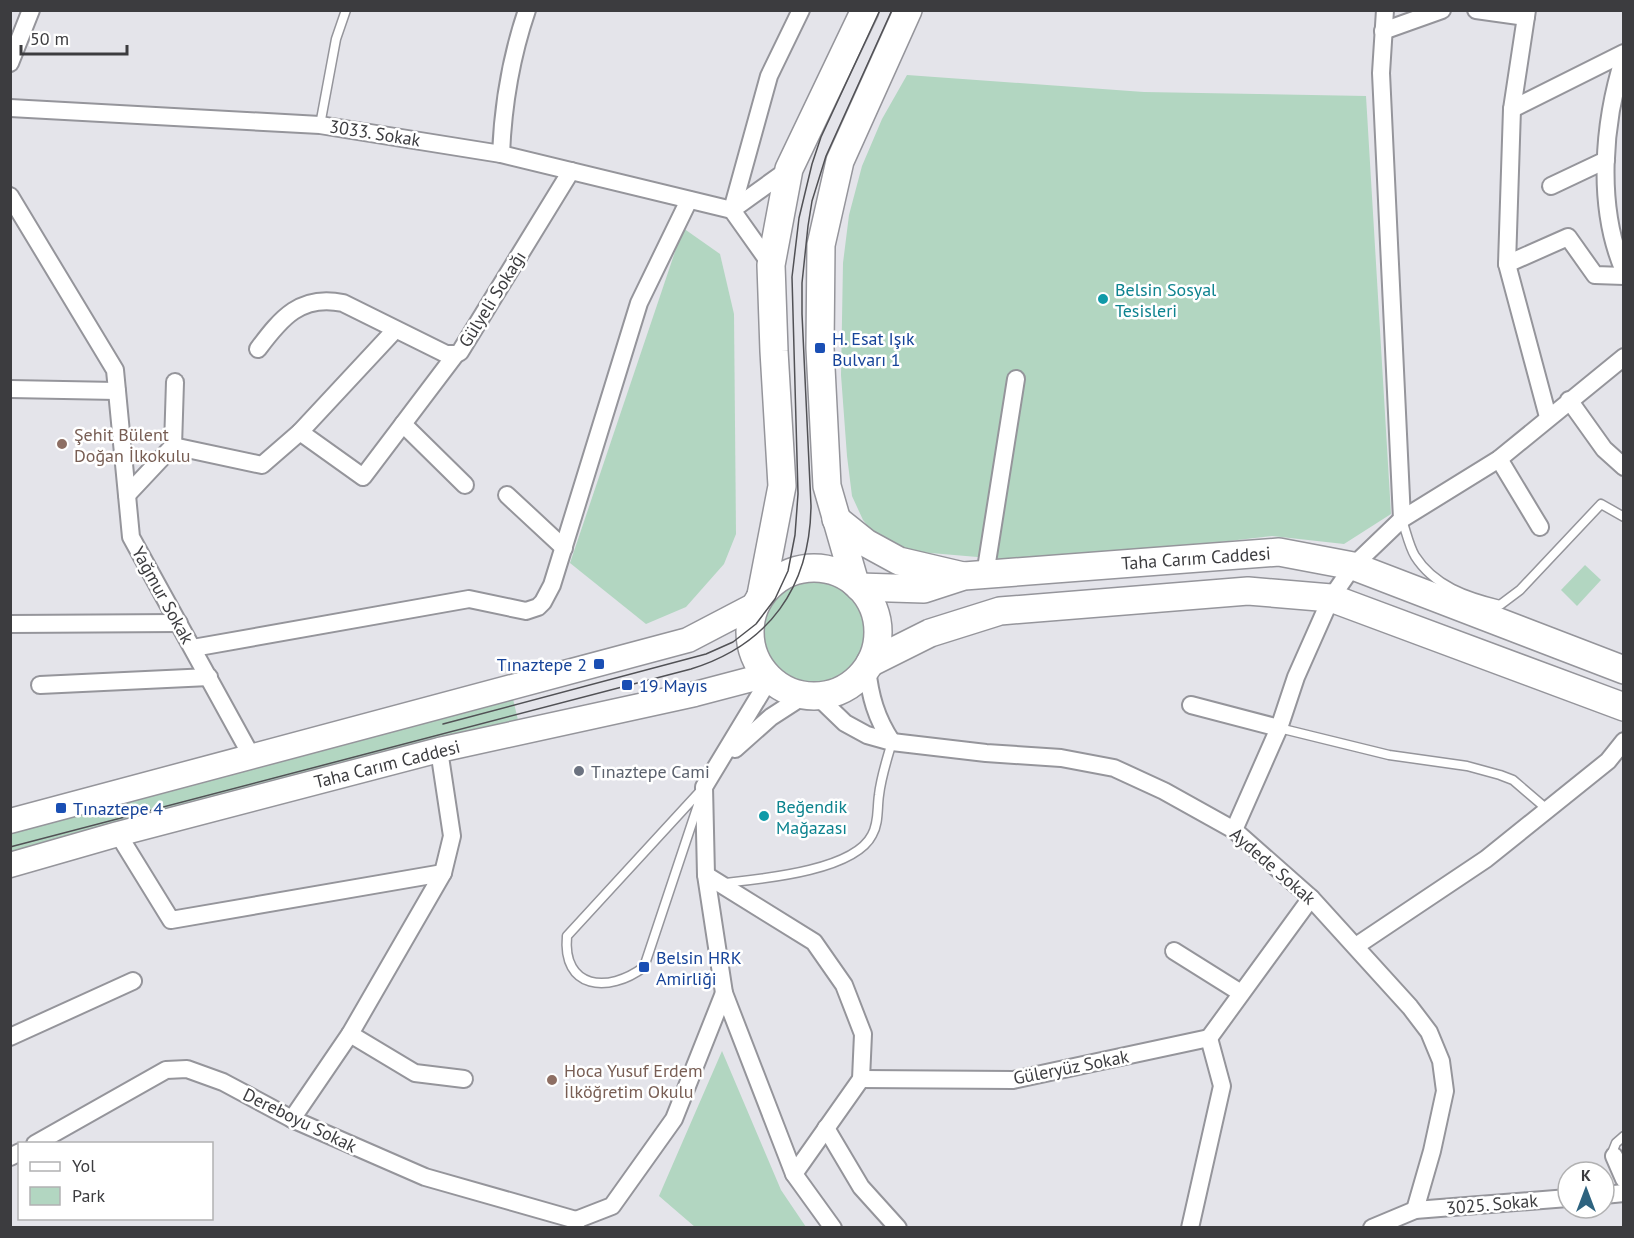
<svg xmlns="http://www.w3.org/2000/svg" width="1634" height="1238" viewBox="0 0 1634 1238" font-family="'PT Sans',sans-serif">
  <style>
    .green { fill: #b2d6c1 }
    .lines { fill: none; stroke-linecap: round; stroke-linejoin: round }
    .service-casing { stroke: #95959b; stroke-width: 11 }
    .minor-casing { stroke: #95959b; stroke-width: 20 }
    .secondary-casing { stroke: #95959b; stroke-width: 27 }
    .primary-casing { stroke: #95959b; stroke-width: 30 }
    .service { stroke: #fff; stroke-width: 8 }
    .minor { stroke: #fff; stroke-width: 16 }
    .secondary { stroke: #fff; stroke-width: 24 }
    .primary { stroke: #fff; stroke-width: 27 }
    .tram { stroke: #515155; stroke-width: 1.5 }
    .culture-dot { fill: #0f9aa8; stroke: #fff; stroke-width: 2 }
    .transit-dot { fill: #1a4fb4; stroke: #fff; stroke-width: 2 }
    .education-dot { fill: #8d6e63; stroke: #fff; stroke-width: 2 }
    .worship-dot { fill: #6b7280; stroke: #fff; stroke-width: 2 }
    .labels { text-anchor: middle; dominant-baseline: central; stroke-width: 5; stroke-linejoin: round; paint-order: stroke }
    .street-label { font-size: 18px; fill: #3c3c3f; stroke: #fff }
    .culture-label { font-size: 18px; fill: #0d838f; stroke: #fff; text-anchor: start }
    .transit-label { font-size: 18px; fill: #164399; stroke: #fff; text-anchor: start }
    .education-label { font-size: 18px; fill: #785e54; stroke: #fff; text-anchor: start }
    .worship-label { font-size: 18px; fill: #5b616d; stroke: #fff; text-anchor: start }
  </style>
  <rect width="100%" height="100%" fill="#e4e4ea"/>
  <!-- green -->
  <g class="green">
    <path d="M907,75L1144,92L1366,96L1391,514L1344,544L1272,536L1194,545L1001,559L907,551L888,543L871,530L863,520L852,496L847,456L841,375L843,263L849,215L862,166L882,119Z"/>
    <path d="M683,228L720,254L734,314L736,534L724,564L686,607L646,624L570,563Z"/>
    <path d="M1585,565L1601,580L1577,606L1561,590Z"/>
    <circle cx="814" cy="632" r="50"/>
    <path d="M513,699L519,724L135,818L11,852V833L92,809L262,767Z"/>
    <path d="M722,1051L781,1190L806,1227H695L659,1196Z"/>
  </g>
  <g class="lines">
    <!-- service casing -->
    <g class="service-casing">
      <g id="service">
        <path d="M320,125L336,39L346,10"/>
        <path d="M1402,520C1406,531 1409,546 1415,556C1434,586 1467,597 1500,605L1520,590L1601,504L1624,517"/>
        <path d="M1279,728L1389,755L1467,766L1500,775L1513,780L1548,810"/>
        <path d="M704,787L644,967C608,994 562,989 567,936Z"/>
        <path d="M724,883C761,879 854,871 872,835C879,823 877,808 879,795C881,777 887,759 892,742"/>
        <path d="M1614,1156L1612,1153L1616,1143L1624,1136"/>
      </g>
    </g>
    <!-- minor casing -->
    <g class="minor-casing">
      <g id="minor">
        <path d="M1385,10L1381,73L1402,519"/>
        <path d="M1476,10L1526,17"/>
        <path d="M1527,10L1512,109L1507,264L1548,417"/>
        <path d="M1383,31L1442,10"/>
        <path d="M1624,57C1603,123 1596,206 1624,271"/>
        <path d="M10,63L31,10"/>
        <path d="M10,108L320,125L501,154L732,210L769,76L801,10"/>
        <path d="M1512,109L1624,53"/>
        <path d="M501,154C503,105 511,57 527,10"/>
        <path d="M1551,186L1606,160"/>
        <path d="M10,196L115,370L131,537L252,757"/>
        <path d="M1507,264L1568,237L1595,275L1624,276"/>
        <path d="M771,265L732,210L789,169"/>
        <path d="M258,349C281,318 301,294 343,303L446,354H456L460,352L571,171"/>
        <path d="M10,389L117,391"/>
        <path d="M1569,400L1604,449L1624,467"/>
        <path d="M403,424L465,485"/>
        <path d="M300,432L395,330"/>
        <path d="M173,446L175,382"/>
        <path d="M1499,459L1540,527"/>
        <path d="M127,495L173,446L262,465L300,432L363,477L456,354"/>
        <path d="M507,495L564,548"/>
        <path d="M985,575L1016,379"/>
        <path d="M10,624L179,623"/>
        <path d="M193,648L469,599L526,611L538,607L543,602L552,585L639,303L689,200"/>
        <path d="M867,668C870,696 876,718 892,742"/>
        <path d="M770,678L704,787L706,875L724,993L794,1174L833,1228"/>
        <path d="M40,685L209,677"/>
        <path d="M817,696L845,723L867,735L892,742L986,753L1061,758L1114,768L1164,791L1234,830L1311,898L1410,1007L1429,1032L1441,1061L1445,1091L1432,1151L1415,1210"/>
        <path d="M1191,705L1279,728"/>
        <path d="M735,749L771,717L805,695"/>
        <path d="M1234,830L1279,728L1296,677L1331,598L1353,566L1402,519L1499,459L1624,357"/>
        <path d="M118,834L171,920L443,873"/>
        <path d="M706,875L814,942L844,985L863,1034L861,1079L794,1174"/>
        <path d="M1356,946L1486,859L1608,761L1624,741"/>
        <path d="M1174,951L1241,993"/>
        <path d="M350,1034L415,1073L464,1079"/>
        <path d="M10,1037L133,981"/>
        <path d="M1209,1038L1311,898"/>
        <path d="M861,1079L1013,1080L1209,1038"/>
        <path d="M292,1119L350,1034L443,873L452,836L439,750"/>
        <path d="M826,1128L861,1187L898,1228"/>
        <path d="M35,1144L166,1070L187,1069L223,1082L292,1119L425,1177L576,1220"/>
        <path d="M1614,1156L1624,1179"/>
        <path d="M10,1157L20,1152"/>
        <path d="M1604,1195L1624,1193"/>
        <path d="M576,1228V1220L612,1206L674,1119L724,993"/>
        <path d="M1190,1228L1222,1086L1209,1038"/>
        <path d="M1372,1228L1415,1210L1568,1198"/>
      </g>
    </g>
    <!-- secondary casing -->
    <g class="secondary-casing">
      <g id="secondary">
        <path d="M10,821L688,640L755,605"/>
        <path d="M10,865L118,834L439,750L695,694L767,675"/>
      </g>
    </g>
    <!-- primary casing -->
    <g class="primary-casing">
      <g id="primary">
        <path d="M836,519L866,543L899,561L963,576"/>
        <circle cx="814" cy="632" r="64"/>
        <path d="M855,583L827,486L820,348L821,245L840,161L908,10"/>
        <path d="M859,587L924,589L964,576L1279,552L1353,566L1624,670"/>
        <path d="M761,595L782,486L774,351L771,265L789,169L865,10"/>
        <path d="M870,663L930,633L1000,611L1248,591L1331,598L1624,707"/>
      </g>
    </g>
    <!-- service -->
    <use href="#service" class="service"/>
    <!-- minor -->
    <use href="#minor" class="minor"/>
    <!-- secondary -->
    <use href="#secondary" class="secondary"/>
    <!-- primary -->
    <use href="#primary" class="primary"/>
    <!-- tram -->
    <g class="tram">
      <path d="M443,724L706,654L733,642L756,624L775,599L788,571L795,535L798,494L792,277L799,218L812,164L821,137L880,10"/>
      <path d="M10,847L691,669C769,645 810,587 811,506L802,314V283L808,226L812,201L826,156L892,10"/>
    </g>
  </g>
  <!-- markers -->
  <g class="culture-dot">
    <circle cx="1103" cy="299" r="6"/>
    <circle cx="764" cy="816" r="6"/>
  </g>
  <g class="transit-dot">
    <rect x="814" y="342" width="12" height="12" rx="3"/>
    <rect x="593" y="658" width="12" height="12" rx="3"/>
    <rect x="621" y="679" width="12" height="12" rx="3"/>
    <rect x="55" y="802" width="12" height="12" rx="3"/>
    <rect x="638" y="961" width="12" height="12" rx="3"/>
  </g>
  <g class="education-dot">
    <circle cx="62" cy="444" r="6"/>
    <circle cx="552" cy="1080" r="6"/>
  </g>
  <circle class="worship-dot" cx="579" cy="771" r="6"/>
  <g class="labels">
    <!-- street labels -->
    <g class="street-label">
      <text transform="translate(375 133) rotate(9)">3033. Sokak</text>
      <text transform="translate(492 299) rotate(-58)">Gülyeli Sokağı</text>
      <text transform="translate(1196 558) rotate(-4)">Taha Carım Caddesi</text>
      <text transform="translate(163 595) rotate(61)">Yağmur Sokak</text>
      <text transform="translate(387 764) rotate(-14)">Taha Carım Caddesi</text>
      <text transform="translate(1273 866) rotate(41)">Aydede Sokak</text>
      <text transform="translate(1071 1067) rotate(-11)">Güleryüz Sokak</text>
      <text transform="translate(300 1120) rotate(26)">Dereboyu Sokak</text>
      <text transform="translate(1492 1204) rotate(-5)">3025. Sokak</text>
    </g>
    <!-- culture labels -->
    <g class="culture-label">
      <text x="1115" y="289">Belsin Sosyal<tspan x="1115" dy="21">Tesisleri</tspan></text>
      <text x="776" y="806">Beğendik<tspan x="776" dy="21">Mağazası</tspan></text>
    </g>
    <!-- transit labels -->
    <g class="transit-label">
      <text x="832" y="338">H. Esat Işık<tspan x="832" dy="21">Bulvarı 1</tspan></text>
      <text x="587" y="664" text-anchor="end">Tınaztepe 2</text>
      <text x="639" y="685">19 Mayıs</text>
      <text x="73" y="808">Tınaztepe 4</text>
      <text x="656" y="957">Belsin HRK<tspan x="656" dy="21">Amirliği</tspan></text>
    </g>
    <!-- education labels -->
    <g class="education-label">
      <text x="74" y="434">Şehit Bülent<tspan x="74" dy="21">Doğan İlkokulu</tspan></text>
      <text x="564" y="1070">Hoca Yusuf Erdem<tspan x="564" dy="21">İlköğretim Okulu</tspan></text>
    </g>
    <!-- worship labels -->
    <g class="worship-label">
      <text x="591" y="771">Tınaztepe Cami</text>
    </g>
  </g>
  <!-- border -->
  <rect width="1634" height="1238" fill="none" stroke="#3c3c3f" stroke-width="24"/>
  <!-- legend -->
  <rect x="18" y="1142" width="195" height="78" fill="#ffffff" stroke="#b1b1b2" stroke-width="1.5"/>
  <rect x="30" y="1162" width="30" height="9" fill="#ffffff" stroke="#b1b1b2" stroke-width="1.5"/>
  <text x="72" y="1172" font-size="18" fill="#3c3c3f">Yol</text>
  <rect x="30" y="1187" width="30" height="18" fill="#b2d6c1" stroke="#b1b1b2" stroke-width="1.5"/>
  <text x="72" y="1202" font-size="18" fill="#3c3c3f">Park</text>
  <!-- north arrow -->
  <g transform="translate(1586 1190)"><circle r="28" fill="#ffffff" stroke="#b1b1b2" stroke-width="1.5"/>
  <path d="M0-4.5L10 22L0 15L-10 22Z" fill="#2e637f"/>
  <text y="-9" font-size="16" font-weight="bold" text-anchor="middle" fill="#3c3c3f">K</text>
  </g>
  <!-- scale -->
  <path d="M21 45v9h106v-9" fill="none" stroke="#3c3c3f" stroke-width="3"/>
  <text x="30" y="45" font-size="18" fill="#3c3c3f" stroke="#ffffff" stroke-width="4.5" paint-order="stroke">50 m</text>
</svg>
